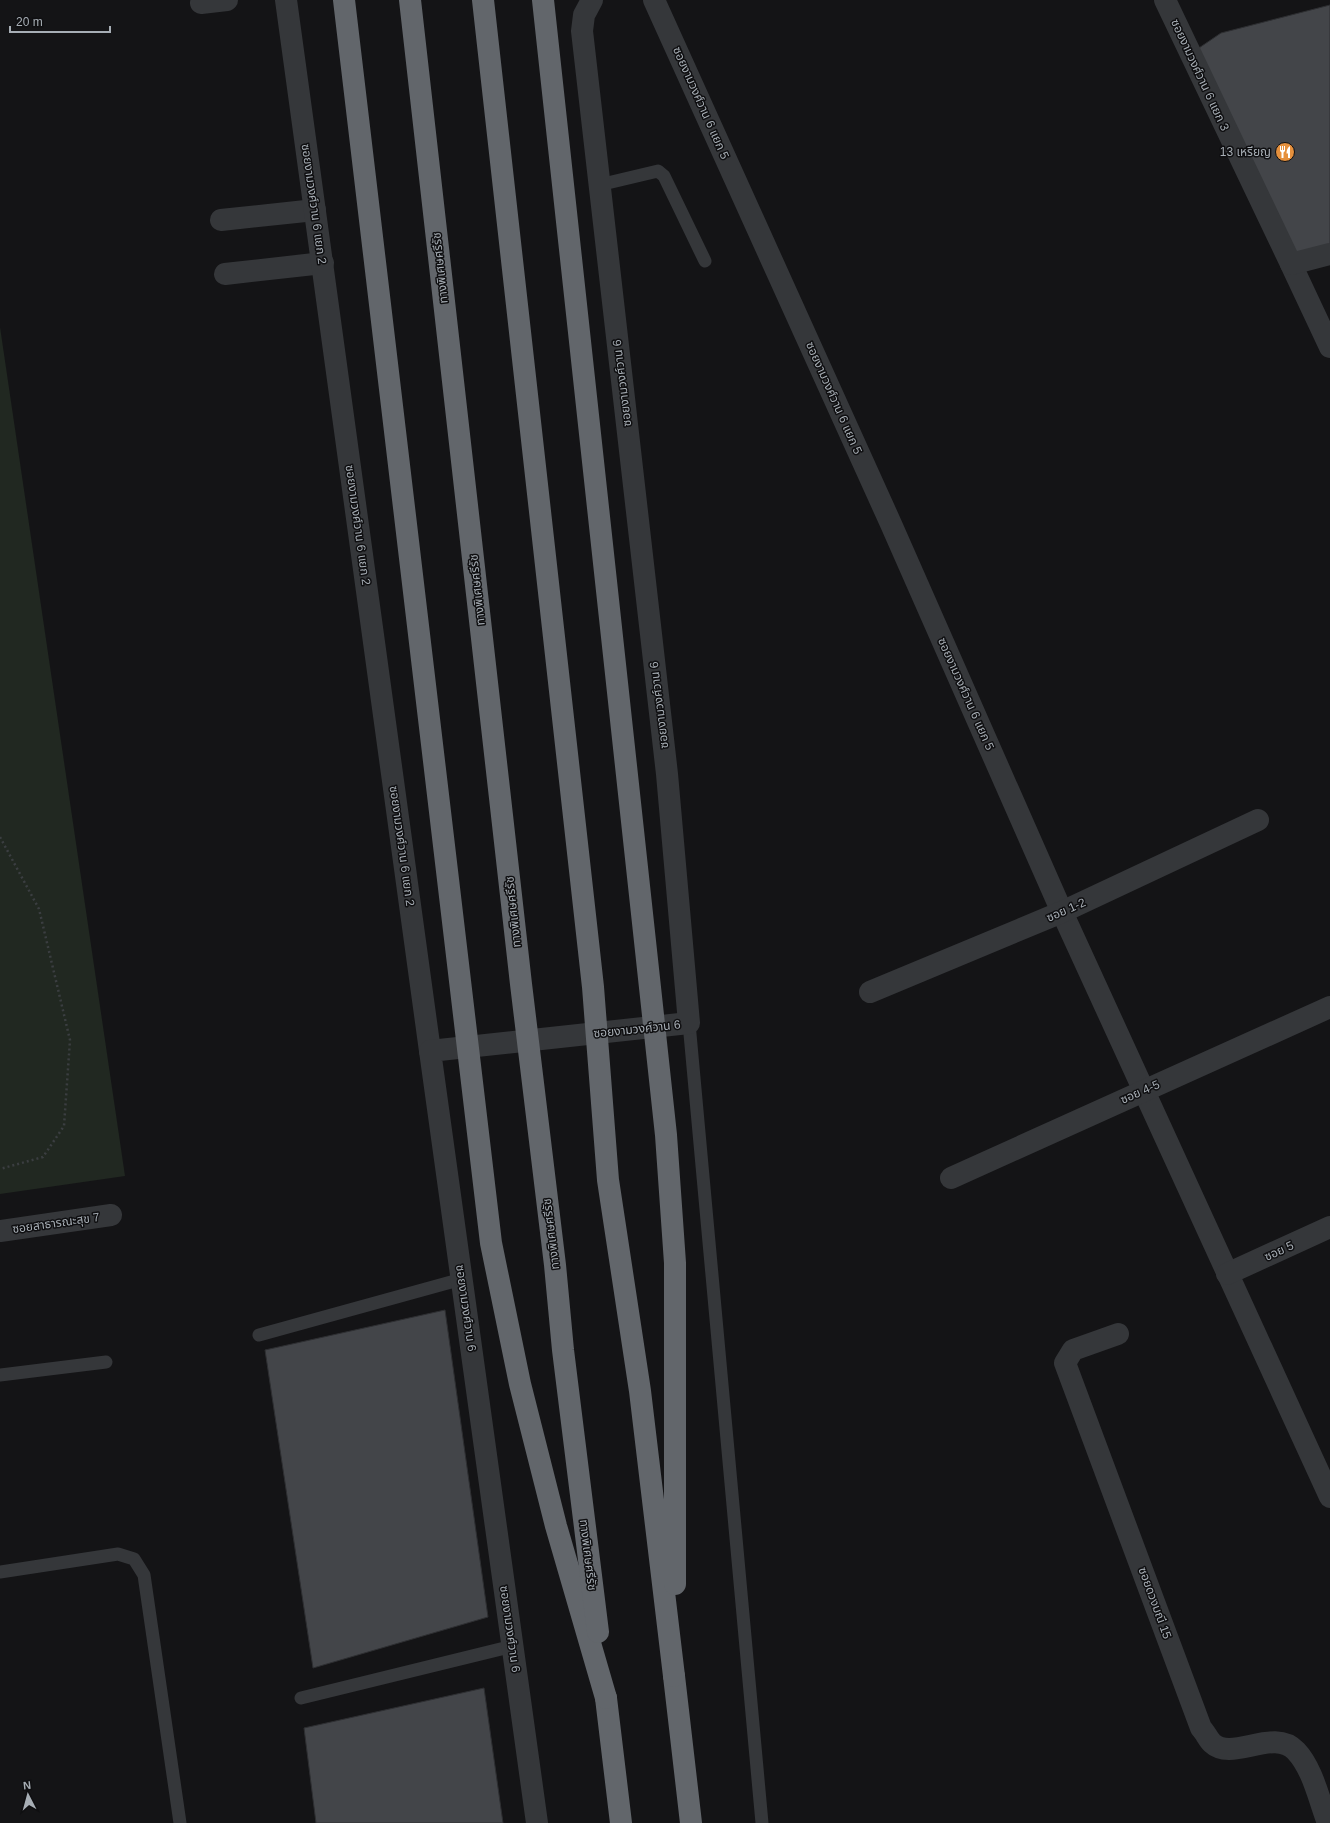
<svg xmlns="http://www.w3.org/2000/svg" width="1330" height="1823" viewBox="0 0 1330 1823" font-family="Helvetica,'Noto Sans Thai',sans-serif">
  <style>
    .green { fill: #212821 }
    .building { fill: #434549; stroke: #2e2f32 }
    .lines { fill: none; stroke-linecap: round; stroke-linejoin: round }
    .path { stroke: #3b3e41; stroke-width: 2.5; stroke-dasharray: 2 3; stroke-linecap: butt }
    .service { stroke: #35373a; stroke-width: 13 }
    .minor { stroke: #35373a; stroke-width: 22 }
    .tertiary { stroke: #35373a; stroke-width: 22 }
    .motorway { stroke: #62666b; stroke-width: 22 }
    .motorway-bridge { stroke: #62666b; stroke-width: 22 }
    .labels { text-anchor: middle; dominant-baseline: central; stroke-width: 3; stroke-linejoin: round; paint-order: stroke }
    .street-label { font-size: 12px; fill: #a7aeb5; stroke: #0f0f11 }
    .poi-label { font-size: 12px; fill: #a7aeb5; stroke: #0f0f11; text-anchor: end }
  </style>
  <rect width="100%" height="100%" fill="#141416"/>
  <!-- green -->
  <path class="green" d="M0,327L125,1176L0,1194Z"/>
  <!-- building -->
  <g class="building">
    <path d="M1330,5V252L1293,263L1193,52L1221,33Z"/>
    <path d="M445,1310L488,1617L313,1668L265,1350Z"/>
    <path d="M484,1688L503,1823H316L304,1728Z"/>
  </g>
  <g class="lines">
    <!-- path -->
    <path class="path" d="M0,837L39,909L70,1040L64,1126L43,1157L0,1169"/>
    <!-- service -->
    <g class="service">
      <path d="M599,185L658,171L664,176L705,261"/>
      <path d="M689,1023L762,1823"/>
      <path d="M259,1335L462,1279"/>
      <path d="M0,1375L106,1362"/>
      <path d="M0,1572L118,1554L134,1559L144,1575L180,1823"/>
      <path d="M301,1698L513,1646"/>
    </g>
    <!-- minor -->
    <g class="minor">
      <path d="M654,0L891,524L1062,912L1330,1497"/>
      <path d="M201,3L227,0"/>
      <path d="M221,220L315,210"/>
      <path d="M1291,264L1330,347"/>
      <path d="M225,274L323,263"/>
      <path d="M870,992L1062,912L1258,820"/>
      <path d="M951,1178L1330,1007"/>
      <path d="M0,1231L111,1215"/>
      <path d="M1227,1274L1330,1227"/>
      <path d="M1118,1334L1073,1350L1065,1363L1201,1728C1205,1732 1208,1739 1212,1743C1232,1762 1274,1727 1296,1751C1313,1769 1319,1800 1328,1823"/>
    </g>
    <!-- tertiary -->
    <g class="tertiary">
      <path d="M286,0L430,1051"/>
      <path d="M1165,0L1291,264L1330,254"/>
      <path d="M537,1823L430,1051L689,1023L667,774L582,31L584,15L592,0"/>
    </g>
    <!-- motorway -->
    <g class="motorway">
      <path d="M674,1676L691,1823"/>
      <path d="M606,1698L621,1823"/>
    </g>
    <!-- motorway-bridge -->
    <g class="motorway-bridge">
      <path d="M344,0L491,1243L520,1384L556,1526L606,1698"/>
      <path d="M410,0L521,984L555,1265L563,1350L598,1632"/>
      <path d="M483,0L593,987L608,1180L640,1391L674,1676"/>
      <path d="M543,0L666,1135L675,1263V1584"/>
    </g>
  </g>
  <!-- icons -->
  <defs>
    <g id="restaurant-disc" transform="scale(1)"><circle r="9.5" fill="#e5903d" stroke="#0f0f11"/><path d="M-5-6h1v4h1v-4h1v4h1v-4h1v5L-1.5 .5V6h-2V.5L-5-1ZM5-6V6H3V1.5H1.5Q1.5-4 5-6Z" fill="#fff"/></g>
  </defs>
  <g fill-rule="evenodd">
    <use href="#restaurant-disc" x="1285" y="152"/>
  </g>
  <g class="labels">
    <!-- street labels -->
    <g class="street-label">
      <text transform="translate(1200 75) rotate(65)">ซอยงามวงศ์วาน 6 แยก 3</text>
      <text transform="translate(701 103) rotate(66)">ซอยงามวงศ์วาน 6 แยก 5</text>
      <text transform="translate(314 204) rotate(82)">ซอยงามวงศ์วาน 6 แยก 2</text>
      <text transform="translate(440 268) rotate(-96)">ทางพิเศษศรีรัช</text>
      <text transform="translate(622 383) rotate(-97)">ซอยงามวงศ์วาน 6</text>
      <text transform="translate(834 398) rotate(66)">ซอยงามวงศ์วาน 6 แยก 5</text>
      <text transform="translate(358 525) rotate(82)">ซอยงามวงศ์วาน 6 แยก 2</text>
      <text transform="translate(477 590) rotate(-96)">ทางพิเศษศรีรัช</text>
      <text transform="translate(966 694) rotate(66)">ซอยงามวงศ์วาน 6 แยก 5</text>
      <text transform="translate(659 705) rotate(-97)">ซอยงามวงศ์วาน 6</text>
      <text transform="translate(402 846) rotate(82)">ซอยงามวงศ์วาน 6 แยก 2</text>
      <text transform="translate(1066 910) rotate(-24)">ซอย 1-2</text>
      <text transform="translate(513 912) rotate(-96)">ทางพิเศษศรีรัช</text>
      <text transform="translate(637 1029) rotate(-6)">ซอยงามวงศ์วาน 6</text>
      <text transform="translate(1140 1092) rotate(-24)">ซอย 4-5</text>
      <text transform="translate(56 1223) rotate(-8)">ซอยสาธารณะสุข 7</text>
      <text transform="translate(551 1234) rotate(-97)">ทางพิเศษศรีรัช</text>
      <text transform="translate(1279 1251) rotate(-25)">ซอย 5</text>
      <text transform="translate(466 1308) rotate(82)">ซอยงามวงศ์วาน 6</text>
      <text transform="translate(588 1555) rotate(83)">ทางพิเศษศรีรัช</text>
      <text transform="translate(1155 1603) rotate(70)">ซอยดวงมณี 15</text>
      <text transform="translate(510 1629) rotate(82)">ซอยงามวงศ์วาน 6</text>
    </g>
    <!-- poi labels -->
    <g class="poi-label">
      <text x="1271" y="152">13 เหรียญ</text>
    </g>
  </g>
  <!-- north arrow -->
  <g transform="translate(28 1795) rotate(354)" stroke="#0f0f11" stroke-width="3" paint-order="stroke">
  <path d="M0-3L7 15L0 10L-7 15Z" fill="#a7aeb5"/>
  <text y="-6" font-size="11" font-weight="bold" text-anchor="middle" fill="#a7aeb5">N</text>
  </g>
  <!-- scale -->
  <path d="M10 26v6h100v-6" fill="none" stroke="#a7aeb5" stroke-width="2"/>
  <text x="16" y="26" font-size="12" fill="#a7aeb5" stroke="#0f0f11" stroke-width="3" paint-order="stroke">20 m</text>
</svg>
